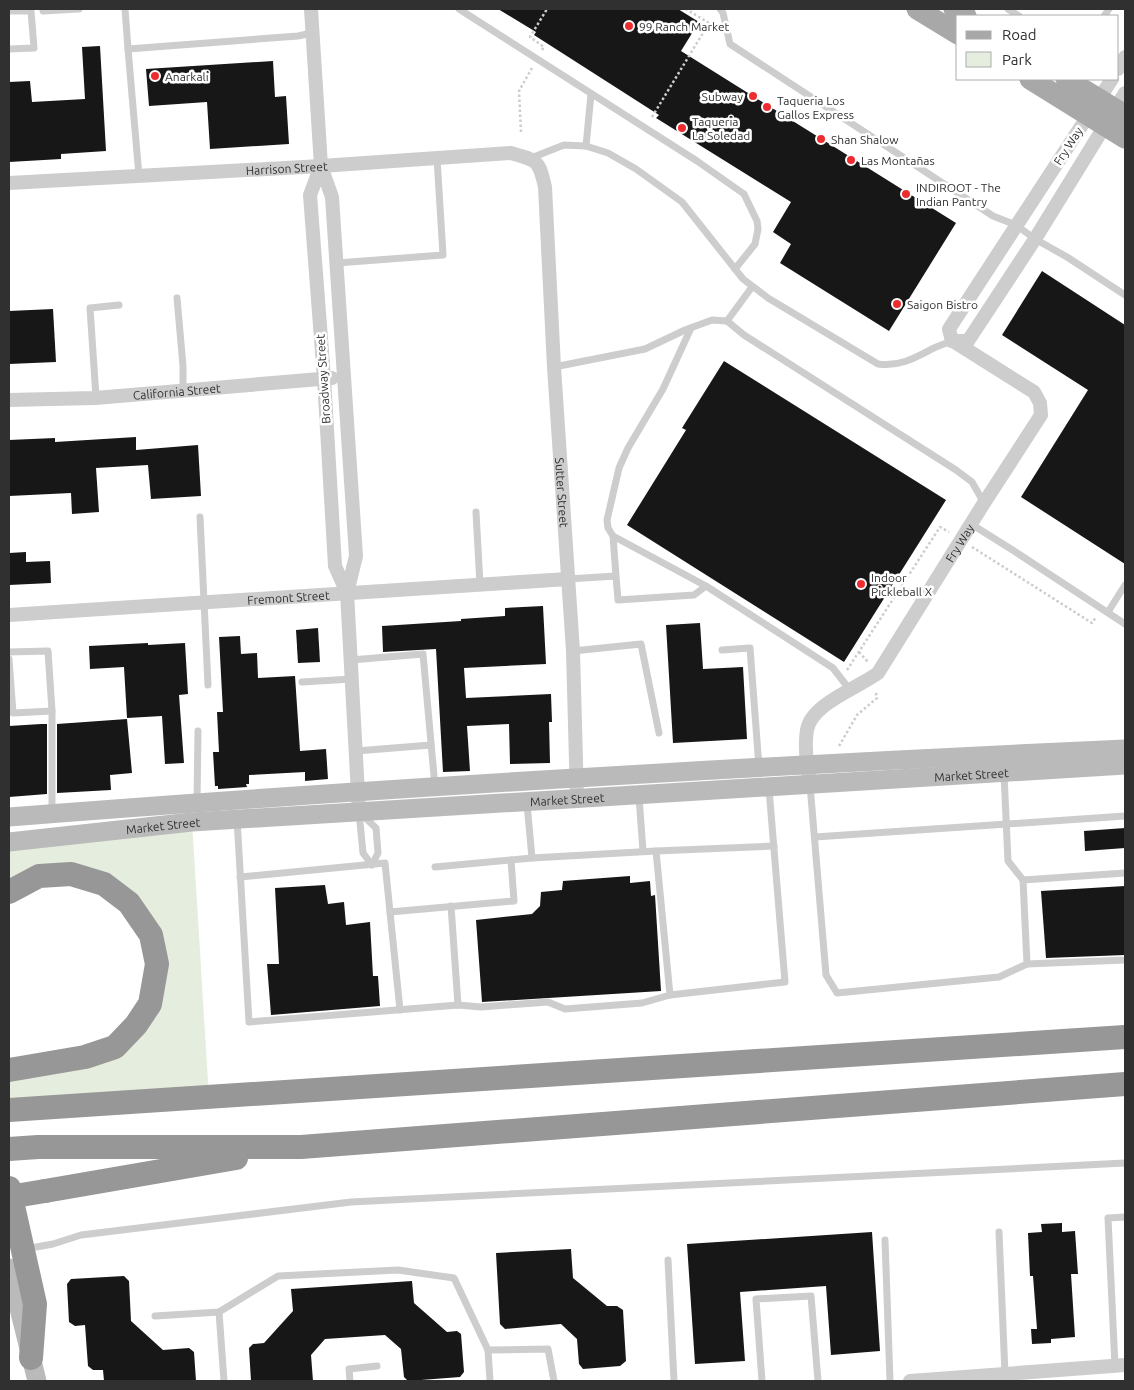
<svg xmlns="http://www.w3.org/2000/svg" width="1134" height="1390" viewBox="0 0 1134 1390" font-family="Ubuntu,sans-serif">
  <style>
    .green { fill: #e5eede }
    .building { fill: #171717 }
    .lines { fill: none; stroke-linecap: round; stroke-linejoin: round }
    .path { stroke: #cdcdcd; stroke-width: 2.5; stroke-dasharray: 2.5 2.5; stroke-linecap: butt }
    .lane { stroke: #cdcdcd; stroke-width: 7 }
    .street { stroke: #cdcdcd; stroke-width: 14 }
    .secondary { stroke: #bababa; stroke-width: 19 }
    .primary { stroke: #a8a8a8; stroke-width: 21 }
    .highway { stroke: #979797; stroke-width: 24 }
    .highway-bridge { stroke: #979797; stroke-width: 24 }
    .poi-dot { fill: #ed2c30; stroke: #fff; stroke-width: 2 }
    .labels { text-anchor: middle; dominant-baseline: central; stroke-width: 5; stroke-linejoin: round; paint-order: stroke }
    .poi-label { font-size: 12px; fill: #303030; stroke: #fff; text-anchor: start }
    .street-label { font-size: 12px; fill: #303030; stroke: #fff }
  </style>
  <rect width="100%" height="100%" fill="#fff"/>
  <!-- green -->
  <path class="green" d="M192,822L209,1097L9,1110V1070L85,1057L136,1025L157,964L129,903L71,874L9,892V842Z"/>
  <!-- building -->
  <g class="building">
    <path d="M498,9H678L699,22L681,51L956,223L889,331L780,263L791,244L773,232L791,202L656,118L659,115L534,35L536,32Z"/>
    <path d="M100,46L106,151L61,154V159L9,162V82L30,81L32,102L85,99L82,47Z"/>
    <path d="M273,61L275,97L286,96L289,144L210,149L207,102L149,106L146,69Z"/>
    <path d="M1042,271L1125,325V564L1021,497L1088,390L1002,335Z"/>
    <path d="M53,309L56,362L9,364V311Z"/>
    <path d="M724,361L946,500L844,662L627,525L686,430L682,428Z"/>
    <path d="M136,437V450L198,445L201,496L151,499L148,465L96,468L99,512L72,514L71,493L9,496V440L55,438V442Z"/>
    <path d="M26,552V562L50,561L51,583L9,585V553Z"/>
    <path d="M543,606L546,664L464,668L466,698L551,694L552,722H549L550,763L510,764L509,724L467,726L470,771L443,772L436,649L383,652L382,626L461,621V619L505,616V608Z"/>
    <path d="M700,623L703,669L743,667L747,739L673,743L666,625Z"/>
    <path d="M318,628L320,662L298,663L296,630Z"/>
    <path d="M240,636L241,654L257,653L258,678L295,676L300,751L326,749L328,779L305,781V772L249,775V784H246L247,787L218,789V786H215L213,752H219L217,712H223L219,637Z"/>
    <path d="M148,643V645L185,643L188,694L179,695L184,763L165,764L162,716L127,718L124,667L90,669L89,646Z"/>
    <path d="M127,719L132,773L110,775L111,790L57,793V724Z"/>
    <path d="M41,724H47V794L9,797V726Z"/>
    <path d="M1125,828V848L1085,851L1084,831Z"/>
    <path d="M630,876V883L650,881L651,896L655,895L661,991L482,1002L476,920L532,914L540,906L541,892L562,890L563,881Z"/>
    <path d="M325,885L328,904L344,902L346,925L370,922L373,976H378L380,1006L271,1015L267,964H279L275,888Z"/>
    <path d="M1125,886V955L1046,958L1041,891Z"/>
    <path d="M1062,1223V1232L1075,1231L1078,1274H1071L1075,1337L1051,1339V1343L1032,1344L1031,1329H1037L1033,1276H1030L1028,1233L1042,1232L1041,1224Z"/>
    <path d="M872,1232L880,1351L831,1355L826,1286L740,1292L745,1361L695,1364L687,1244Z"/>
    <path d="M571,1249L573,1278L607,1306H617L623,1310L626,1361L620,1366L583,1369L579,1364L577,1339L561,1324L505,1329L500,1324L496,1253Z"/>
    <path d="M124,1276L129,1281L131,1321L163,1350L189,1348L194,1352L196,1381H104L103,1370H93L88,1366L85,1325L75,1326L69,1322L67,1284L71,1279Z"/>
    <path d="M412,1281L414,1303L447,1332L457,1331L461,1334L464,1372L460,1377L408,1381L404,1377L401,1349L385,1335L325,1339L311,1355L313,1381H251L249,1348L253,1344L264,1343L293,1311L291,1289Z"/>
  </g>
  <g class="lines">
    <!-- path -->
    <g class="path">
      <path d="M542,50L544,47L530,37L547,9"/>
      <path d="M652,117L709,23L686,9"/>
      <path d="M521,132L519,91L532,68"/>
      <path d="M972,547L1092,623L1096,617"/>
      <path d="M859,652L868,662"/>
      <path d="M847,670L940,527L949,532"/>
      <path d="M839,746L857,715L877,698L876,695L877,691"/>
    </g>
    <!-- lane -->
    <g class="lane">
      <path d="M125,9L128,49"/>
      <path d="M459,9L697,161L744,194L757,221L758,229L755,244L735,269"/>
      <path d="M720,9L723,13L730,44L993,216L1016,225L1035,239L1067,257L1125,295"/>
      <path d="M1008,9L1019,16"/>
      <path d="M9,11H31L34,48L9,49"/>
      <path d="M43,11L79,9"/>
      <path d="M1104,16L1109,9"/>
      <path d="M586,146L591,94"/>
      <path d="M531,158L564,145L586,146L608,153L636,169L682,202L743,279L768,298L878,364C898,367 913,359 930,350C937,346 945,344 952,341"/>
      <path d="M139,176L128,49L298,36L312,33"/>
      <path d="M337,263L443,255L437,158"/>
      <path d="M177,298L183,366V389"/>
      <path d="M727,321L744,335L956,470L972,482L984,503"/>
      <path d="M554,367L645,349L685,330L712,320L727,321L752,287"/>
      <path d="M96,397L90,308L119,305"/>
      <path d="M476,512L480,585"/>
      <path d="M200,517L208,685"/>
      <path d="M971,524L1011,549L1125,624"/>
      <path d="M613,536L608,528L607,520L619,468L628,448L663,389L691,328"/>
      <path d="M568,579L616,576L618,600L694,595L706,586L613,536L616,576"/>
      <path d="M706,586L833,668L850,690"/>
      <path d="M1108,612L1125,585"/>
      <path d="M722,650L750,648L759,767"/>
      <path d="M573,651L641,644L659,733"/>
      <path d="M9,652L48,651L52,711V814"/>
      <path d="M9,659L13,713L52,711"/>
      <path d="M351,660L423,654L435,787"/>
      <path d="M302,682L352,679"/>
      <path d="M356,751L431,745"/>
      <path d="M810,785L826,975L837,993L999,977L1027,964L1023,880L1008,861L1004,774"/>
      <path d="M639,797L643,851"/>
      <path d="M197,801L198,731"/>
      <path d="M359,812L376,828L378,853L372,865L363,853Z"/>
      <path d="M237,819L249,1022L458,1005L481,1007L548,1002L565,1009L642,1003L670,995L656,851L532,858L527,804"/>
      <path d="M815,837L1125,816"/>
      <path d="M656,851L774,846"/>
      <path d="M435,867L532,858"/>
      <path d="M240,877L385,863L400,1010"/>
      <path d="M1023,880L1125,873"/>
      <path d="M451,906L458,1005"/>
      <path d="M390,912L514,901L511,860"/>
      <path d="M1027,964L1125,960"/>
      <path d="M670,995L785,982L769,789"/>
      <path d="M999,1232L1005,1374"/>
      <path d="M885,1240L890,1381"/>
      <path d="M25,1249L53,1244L81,1235L351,1202L1125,1163"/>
      <path d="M668,1260L674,1381"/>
      <path d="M219,1312L224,1381"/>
      <path d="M155,1316L219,1312L278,1276L398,1270L454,1278L488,1350L490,1381"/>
      <path d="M488,1350L548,1349L554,1381"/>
      <path d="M1115,1366L1108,1218L1125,1217"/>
      <path d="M350,1381L349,1369L377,1366"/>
      <path d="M762,1381L756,1299L811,1296L818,1381"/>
    </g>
    <!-- street -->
    <g class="street">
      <path d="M311,9L321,166L332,197L356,556L347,593L335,566L324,378L310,195L321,166"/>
      <path d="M1118,69L1125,57"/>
      <path d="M1112,79L949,329L952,341H968L1035,239L1125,93"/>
      <path id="s1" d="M9,183L321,166L511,153C537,160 539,160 545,187L554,367L573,651L577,798"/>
      <path id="s2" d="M9,400L95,398L332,378"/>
      <path d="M347,593L359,812"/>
      <path id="s3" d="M9,615L568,579"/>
      <path id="s4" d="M810,784C807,767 804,747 807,730C811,704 858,688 878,673L984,503L1041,415L1040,403L1034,392L953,341"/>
      <path d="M910,1381L1125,1365"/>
    </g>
    <!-- secondary -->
    <g class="secondary">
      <path d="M9,817C380,788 753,766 1125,749"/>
      <path id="s5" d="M9,842L192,822L1125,765"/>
      <path d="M9,1268L37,1381"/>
    </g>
    <!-- primary -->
    <g class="primary">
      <path d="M917,9L958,34"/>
      <path d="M954,9L966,16"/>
      <path d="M1030,79L1125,138"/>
      <path d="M1066,79L1125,115"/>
    </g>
    <!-- highway -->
    <g class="highway">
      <path d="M9,892L39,876L71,874L104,884L129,903L151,935L157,964L150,1004L136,1025L115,1047L85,1057L9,1070"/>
      <path d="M9,1110L1125,1037"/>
      <path d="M9,1149L38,1147H301L1125,1084"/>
      <path d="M9,1188L35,1304L31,1358"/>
      <path d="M45,1191L236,1158"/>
    </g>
    <!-- highway-bridge -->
    <path class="highway-bridge" d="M9,1197L45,1191"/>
  </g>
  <!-- markers -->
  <g class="poi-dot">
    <circle cx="629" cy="26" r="5"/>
    <circle cx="155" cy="76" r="5"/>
    <circle cx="753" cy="96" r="5"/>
    <circle cx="767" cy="107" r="5"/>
    <circle cx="682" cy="128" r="5"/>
    <circle cx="821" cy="139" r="5"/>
    <circle cx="851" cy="160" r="5"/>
    <circle cx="906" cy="194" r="5"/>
    <circle cx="897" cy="304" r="5"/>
    <circle cx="861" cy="584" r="5"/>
  </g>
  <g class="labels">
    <!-- poi labels -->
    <g class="poi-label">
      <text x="639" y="26">99 Ranch Market</text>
      <text x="165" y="76">Anarkali</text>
      <text x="743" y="96" text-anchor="end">Subway</text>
      <text x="777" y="100">Taqueria Los<tspan x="777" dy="14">Gallos Express</tspan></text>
      <text x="692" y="121">Taqueria<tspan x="692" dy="14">La Soledad</tspan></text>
      <text x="831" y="139">Shan Shalow</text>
      <text x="861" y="160">Las Montañas</text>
      <text x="916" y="187">INDIROOT - The<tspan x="916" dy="14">Indian Pantry</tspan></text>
      <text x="907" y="304">Saigon Bistro</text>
      <text x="871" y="577">Indoor<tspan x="871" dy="14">Pickleball X</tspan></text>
    </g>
    <!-- street labels -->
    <g class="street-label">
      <text transform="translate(1068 146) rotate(-57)">Fry Way</text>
      <text stroke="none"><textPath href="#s1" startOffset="278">Harrison Street</textPath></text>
      <text transform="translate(323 379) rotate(-94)">Broadway Street</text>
      <text stroke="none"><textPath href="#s2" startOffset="168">California Street</textPath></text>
      <text stroke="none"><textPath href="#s1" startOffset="862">Sutter Street</textPath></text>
      <text stroke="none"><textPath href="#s4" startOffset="301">Fry Way</textPath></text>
      <text stroke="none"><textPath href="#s3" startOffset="280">Fremont Street</textPath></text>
      <text stroke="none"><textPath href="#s5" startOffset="965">Market Street</textPath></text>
      <text stroke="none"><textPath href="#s5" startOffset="560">Market Street</textPath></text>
      <text stroke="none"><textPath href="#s5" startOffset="155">Market Street</textPath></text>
    </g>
  </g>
  <!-- border -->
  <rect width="1134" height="1390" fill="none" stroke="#303030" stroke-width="20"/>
  <!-- legend -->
  <rect x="956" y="15" width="162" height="65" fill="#ffffff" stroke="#acacac"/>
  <rect x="966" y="31" width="25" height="8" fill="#a8a8a8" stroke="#acacac"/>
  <text x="1002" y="40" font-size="15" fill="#303030">Road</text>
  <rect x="966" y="52" width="25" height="15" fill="#e5eede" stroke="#acacac"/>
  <text x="1002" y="65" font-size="15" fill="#303030">Park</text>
</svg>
